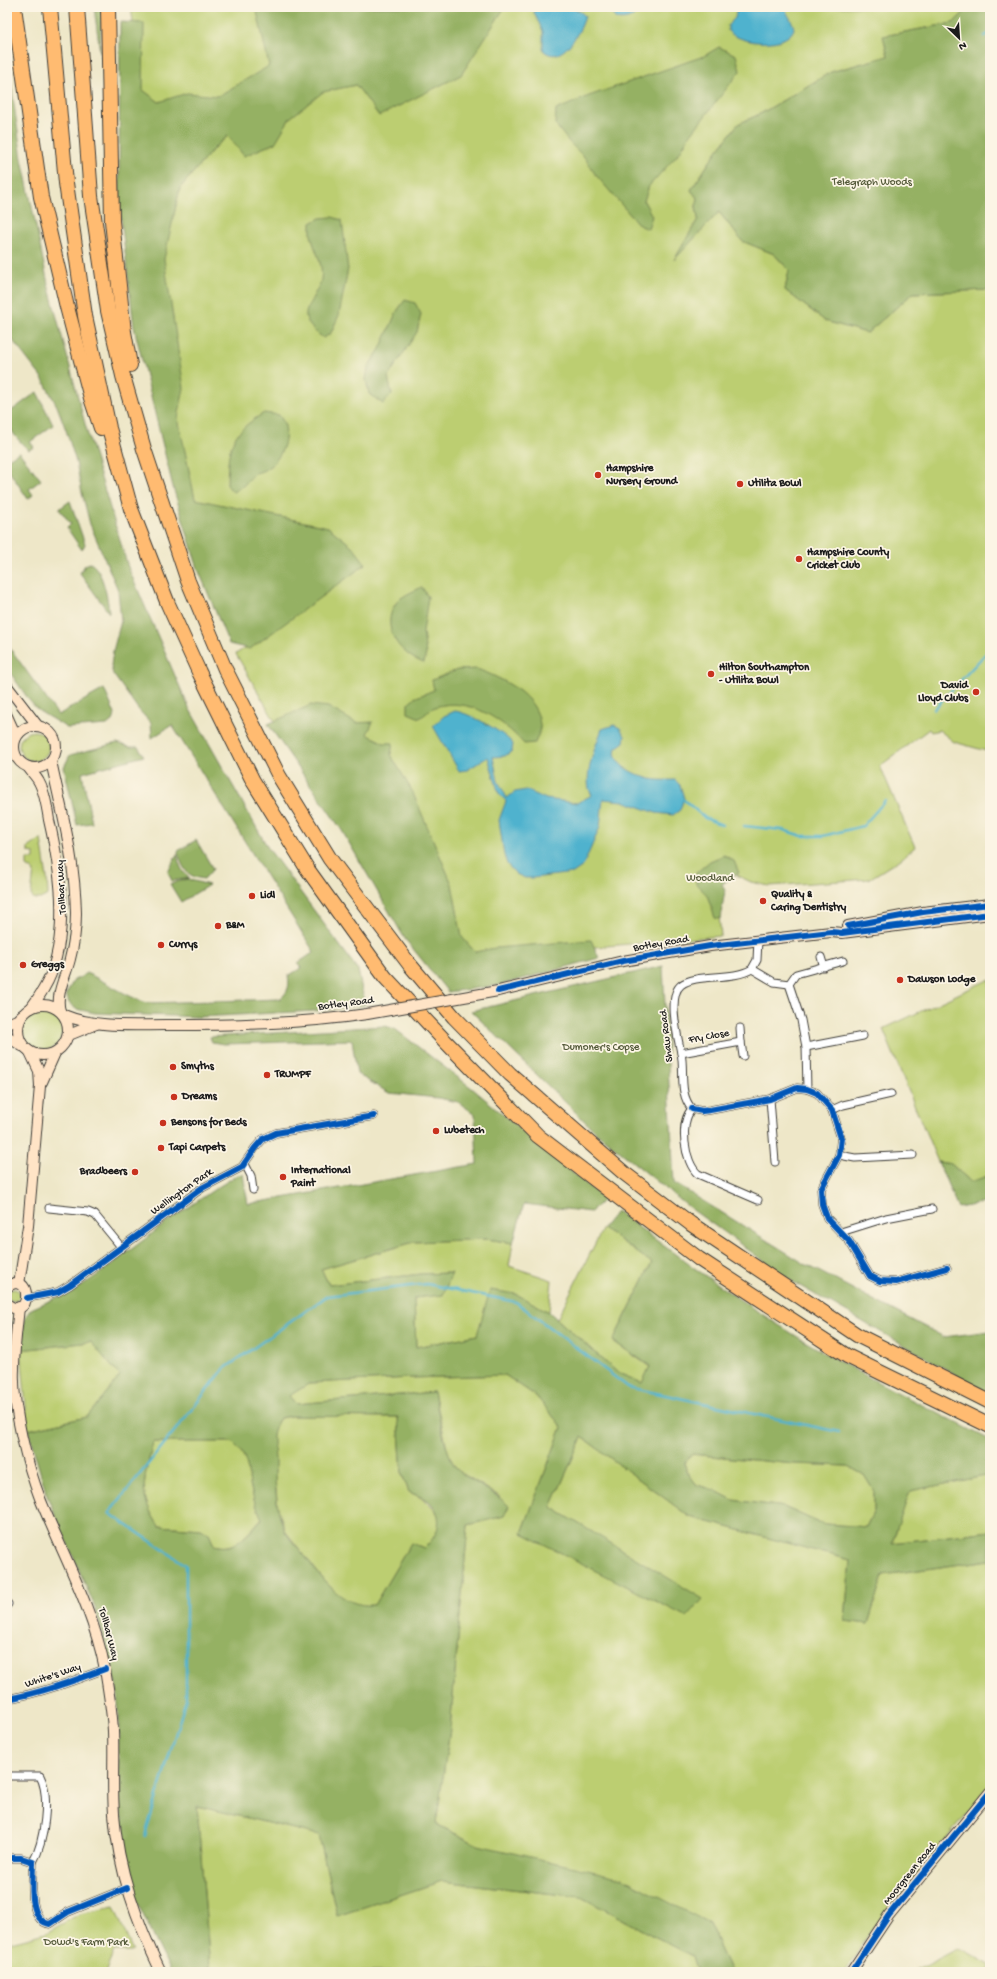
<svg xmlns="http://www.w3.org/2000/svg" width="997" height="1979" viewBox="0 0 997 1979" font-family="'Gochi Hand',sans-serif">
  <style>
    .green { fill: #bcce71; stroke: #6c7546 }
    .forest { fill: #95b163; stroke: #586640; fill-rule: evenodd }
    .water { fill: #4fb2ce; stroke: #366775 }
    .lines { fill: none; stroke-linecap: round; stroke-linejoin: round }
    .stream { stroke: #4fb2ce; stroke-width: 2.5 }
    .street-casing { stroke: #3c3a36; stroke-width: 9 }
    .secondary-casing { stroke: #3c3a36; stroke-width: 12 }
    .highway-casing { stroke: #3c3a36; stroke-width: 16 }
    .street { stroke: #fff; stroke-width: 7 }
    .secondary { stroke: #ffe4c6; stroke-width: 10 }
    .highway { stroke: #ffbb71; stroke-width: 14 }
    .secondary-bridge-casing { stroke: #3c3a36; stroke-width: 12; stroke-linecap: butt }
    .secondary-bridge { stroke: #ffe4c6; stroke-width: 10 }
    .cycleway-casing { stroke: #fcf5e5; stroke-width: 8 }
    .cycleway { stroke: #0057b8; stroke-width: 6 }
    .poi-dot { fill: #c8321e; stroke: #fcf5e5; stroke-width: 1.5 }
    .labels { text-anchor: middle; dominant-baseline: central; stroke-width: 3.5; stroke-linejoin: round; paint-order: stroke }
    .park-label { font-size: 11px; fill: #545a3a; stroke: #fcf5e5 }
    .poi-label { font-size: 11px; font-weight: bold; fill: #1c1c1c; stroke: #fcf5e5; text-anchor: start }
    .street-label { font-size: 11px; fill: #1c1c1c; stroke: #fcf5e5 }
  </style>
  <rect width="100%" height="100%" fill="#fcf5e5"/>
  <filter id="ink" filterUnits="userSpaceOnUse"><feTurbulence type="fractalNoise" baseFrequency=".025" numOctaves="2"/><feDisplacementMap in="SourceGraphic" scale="8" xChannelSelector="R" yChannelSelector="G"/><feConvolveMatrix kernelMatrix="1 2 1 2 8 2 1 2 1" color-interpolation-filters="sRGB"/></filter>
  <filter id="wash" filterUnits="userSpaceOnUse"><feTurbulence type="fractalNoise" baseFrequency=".012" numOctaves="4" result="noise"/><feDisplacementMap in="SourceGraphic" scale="16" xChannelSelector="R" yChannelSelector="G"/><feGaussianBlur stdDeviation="0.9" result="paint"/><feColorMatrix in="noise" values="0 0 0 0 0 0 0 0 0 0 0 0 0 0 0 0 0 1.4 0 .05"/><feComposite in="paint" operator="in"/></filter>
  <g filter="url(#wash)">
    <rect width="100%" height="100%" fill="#eee7c8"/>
    <!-- green -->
    <g class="green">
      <path d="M131,7H970L953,23L884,36L888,56L831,72L760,114L738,124L717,151L691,190L698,199L696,206L698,219L678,254L719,212L742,241L774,254L789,270L785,290L825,321L867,333L913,293L990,290V752L954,742L939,730L931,732L929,729L880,766L915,847L901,859L869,879L769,886L751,882L724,869L718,905L721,936L458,959L280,730L236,654L366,564L328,527L195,500L140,245L170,231L180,188L215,147L228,136L159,102L142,90Z"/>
      <circle cx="34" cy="746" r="15"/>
      <path d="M41,839L47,878L48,895L40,899H34L31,895L34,871L27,866V859H34V853L28,852V848Z"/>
      <path d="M990,979V1175L971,1182L951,1164L938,1162L883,1029Z"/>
      <circle cx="43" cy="1030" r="20"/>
      <path d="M603,1228L652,1263L613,1341L650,1367L642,1383L618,1373L557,1319Z"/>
      <path d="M487,1239L513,1243L509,1266L552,1280L549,1312L516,1294L477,1335L416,1347L414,1298L443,1294L451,1273L421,1274L329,1285L321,1269L414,1242Z"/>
      <circle cx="14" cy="1295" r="6"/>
      <path d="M91,1342L120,1376L87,1417L28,1430L21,1350Z"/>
      <path d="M505,1375L536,1396L562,1427L522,1533L702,1599L551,1507L582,1437L690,1517L850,1560L845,1621L868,1624L883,1575L990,1560V1785L868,1935L845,1972H731L709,1923L478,1845L436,1824L450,1729L468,1525L504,1516L499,1496L457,1470L449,1456L434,1392L296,1404L288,1396L310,1383L411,1378Z"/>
      <path d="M291,1416L398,1417L402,1474L409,1492C438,1504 453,1525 424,1548L411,1543L374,1605L363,1606L353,1603L340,1597L323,1579L286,1532L278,1509L271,1439L275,1426L280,1418Z"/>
      <path d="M153,1442H232C251,1459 246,1470 252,1492C254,1501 258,1510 262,1518C248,1533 236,1552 214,1545L209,1534L201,1529L159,1526C136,1493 145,1479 153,1442Z"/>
      <path d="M690,1454L795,1464L848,1466L864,1475L874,1491V1511L866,1527L826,1524L815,1521L784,1507L733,1500L714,1490L697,1485L686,1471L685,1463Z"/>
      <path d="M990,1475V1531L892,1543L909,1491Z"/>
      <path d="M197,1806L319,1835L337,1916L442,1881L581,1897L692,1956L697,1972H201L210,1968Z"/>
      <path d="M114,1907L133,1951H114L105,1972H7V1943L46,1933L79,1914Z"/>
      <path d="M959,1948L990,1965V1972H913Z"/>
    </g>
    <!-- forest -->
    <g class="forest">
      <path d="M94,7H102L100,52Z"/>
      <path d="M256,7H505L461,75L379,116L356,85L323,92L290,118L275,143L244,156L228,136L215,147L180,188L164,259L184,388L178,418L195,499L328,527L352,546L366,564L250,649L229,644L198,569L173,487L134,327L119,202L120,22L144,23L143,90L159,102L187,93L218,96L269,66Z"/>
      <path d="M970,7H990V290L913,293L867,333L825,321L785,290L789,270L774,254L742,241L719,212L674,260L698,219L696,206L698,199L691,190L717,151L738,124L760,114L831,72L888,56L883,36L953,23Z"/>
      <path d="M719,47L736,55L740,71L688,138L680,152L649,186L644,201L652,216L648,229L639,225L595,174L585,158L569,142L555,124L556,110L589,96L704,56Z"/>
      <path d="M7,57L22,159L48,284L88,435L128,567L189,708L268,848L358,970L365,1005L315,1011L198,1017L95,1013L76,1009L69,1003L66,994L74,980L81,977L86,973C107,982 125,996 147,1003L280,999C288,992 290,987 288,976L301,968L298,963L314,952L172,725L152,738L151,723L138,709L113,674L111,666L113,651L121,621L118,590L90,524L82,493L76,462L66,430L57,406L42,378L7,333Z"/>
      <path d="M332,217L342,220L348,269L339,315L331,333L324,338C317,334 308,326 306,317C304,309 318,291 321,280C324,263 314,250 311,235C311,231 311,227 311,223L320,218Z"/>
      <path d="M405,300L415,303L421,314L417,332L388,377L392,395L383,404L369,394L366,380L368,367L380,349L397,311Z"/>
      <path d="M37,392L53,425L30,442L34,447L29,450C18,441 7,428 7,414Z"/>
      <path d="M264,413L279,415C281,418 284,422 285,426C289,446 275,470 255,473L243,486L233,492L227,485C228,446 229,434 264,413Z"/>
      <path d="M19,452L41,480L29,489L33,495L28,499L7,468V460Z"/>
      <path d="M70,501L85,544L82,550L67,528L71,524L59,509Z"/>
      <path d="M90,563C103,569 108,600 109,613L80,573L85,565Z"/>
      <path d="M422,587L428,597L423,632L426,654L424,663C400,655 379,628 396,603C401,596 414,591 422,587Z"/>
      <path d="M7,644L58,715L104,689L115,714L114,719L107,725L67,728L39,711L29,700L7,668Z"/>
      <path d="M477,669C501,678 538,695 540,725C541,730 537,738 535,743L524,744C503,720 469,696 435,707C430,709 425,715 420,718L408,713V703L414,698L434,690L432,680L457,670Z"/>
      <path d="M311,705L328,707L356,723L373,722L367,734L384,743H393L391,755L412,791L452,884L462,937L475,952L495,948L591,940L599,958L500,985L448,992L405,939L341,829L268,724Z"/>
      <path d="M117,743L130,747H138L144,756L82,773L92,823L77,825L64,767L70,755Z"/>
      <path d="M196,840L213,869L204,879C187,877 183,869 178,853V851Z"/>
      <path d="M177,854C179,864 181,872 190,878L172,881L168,872Z"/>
      <path d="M724,855L734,861L739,873L722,884L725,891L720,919L715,918L707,895L696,884V873L710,861Z"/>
      <path d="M187,879L209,885L181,902L170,884Z"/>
      <path d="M663,966L674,1183L805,1264L944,1337L990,1331V1394L793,1282L690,1208L597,1133L471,1011Z"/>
      <path d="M385,1026L395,1029L473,1089L604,1199L591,1212L524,1204L513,1243L487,1239L414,1242L321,1269L329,1285L421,1274L452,1273L443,1295L414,1298L416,1347L477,1335L490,1290L516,1294L549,1312L618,1373L642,1383L650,1366L613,1341L652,1263L603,1228L617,1211C677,1256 737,1300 801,1339C862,1376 927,1407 990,1440V1475L910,1491L892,1543L990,1531V1560L883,1575L868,1624L845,1621L850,1560L690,1517L582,1437L551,1507L703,1599L687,1617L522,1533L562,1427L536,1396L505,1375L411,1378L310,1383L289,1396L296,1404L434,1392C438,1409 446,1461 459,1471C475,1484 494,1491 509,1506L504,1516L468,1525L450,1729L436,1824L478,1845L622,1878L709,1923L731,1972H697L692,1956L581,1897L442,1881L337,1916L319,1835L197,1806L210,1968L201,1972H171L137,1902L130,1875L118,1791L119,1714L116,1683L95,1607L47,1496L28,1430L87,1417L120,1376L91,1342L21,1350L25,1317L31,1309L76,1289L99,1274L167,1222L212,1191L234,1177L243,1174L248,1204L477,1164L475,1114L458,1102L438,1098L389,1093L357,1074L352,1040L224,1044L212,1042L210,1037ZM291,1416L398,1417L402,1474L409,1492C418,1496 429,1499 434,1507C444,1522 436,1538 424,1548L411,1543L374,1605C341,1608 322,1578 304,1555C298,1547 289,1539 285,1531C275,1508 275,1483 275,1459C274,1441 269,1435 280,1418ZM153,1442H232C251,1459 246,1470 252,1492C254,1501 258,1510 262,1519C248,1533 236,1552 214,1545L209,1534L201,1529L159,1526C136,1493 145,1479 153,1442ZM691,1454L795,1464L848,1466L864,1475L874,1491V1511L866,1527L826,1524L815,1521L784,1507L733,1500L714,1490L697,1485L686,1471L685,1463Z"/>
      <path d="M938,1162L951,1164L971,1182L990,1175V1202L958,1208Z"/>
    </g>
    <!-- water -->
    <g class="water">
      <path d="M535,7C549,7 576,4 585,16C582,30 561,68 543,50V31L534,13Z"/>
      <path d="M612,7H643C635,16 628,22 616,19L612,14Z"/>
      <path d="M737,7H785C787,16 793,20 794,29C786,49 740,44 728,31V25L735,18Z"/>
      <path d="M455,711C470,713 505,733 513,744L512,751L505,756L493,757L498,781L507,798L515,792L526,790L546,799L577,803L592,795C581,781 596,745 602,729L614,725L620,728L625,736L624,742L616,748C611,765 635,774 647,778C655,781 666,780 675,780L680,785L684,798L680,810L673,815L656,813L623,801L603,799L600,827L583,866L573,873L533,878H525L516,874L507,864L504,855L499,820L506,801L499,794L488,757L467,770L459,771L433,726L444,716Z"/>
    </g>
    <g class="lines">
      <!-- stream -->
      <g class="stream">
        <path d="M985,36L990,33"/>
        <path d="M934,709L990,649"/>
        <path d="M684,800L705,818L722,825"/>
        <path d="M744,826L783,830L802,836H823L863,826L885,801"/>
        <path d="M145,1836L186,1699V1565L109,1513L224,1369L327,1296L427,1284L516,1302L628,1387L839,1432"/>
        <path d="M144,1972L145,1971"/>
      </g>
    </g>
  </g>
  <g filter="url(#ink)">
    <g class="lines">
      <!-- street casing -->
      <g class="street-casing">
        <g id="street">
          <path d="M821,957L824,967"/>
          <path d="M752,969L774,982L789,984"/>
          <path d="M789,984L801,1020L806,1047L807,1089"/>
          <path d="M789,984L796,974L843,961"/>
          <path d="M740,1028L741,1042"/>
          <path d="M806,1047L863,1036"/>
          <path d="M681,1053L741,1042L743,1056"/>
          <path d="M770,1099L775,1162"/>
          <path d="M692,1109L702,1111L710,1110L770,1099L797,1088L807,1089L817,1093L832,1110L841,1138L839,1155L821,1189L822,1204L827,1218L849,1241L870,1276L880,1281L896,1282L947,1268"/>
          <path d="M692,1109C678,1093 685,1071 681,1053C678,1038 667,996 681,985C696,973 732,981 752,969L757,960L758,940"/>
          <path d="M692,1109C679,1122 684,1162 698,1174L758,1200"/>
          <path d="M832,1110L843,1105L891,1094"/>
          <path d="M839,1155L855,1158L913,1155"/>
          <path d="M245,1164L251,1176L253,1190"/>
          <path d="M49,1208L88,1212L95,1215L122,1248"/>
          <path d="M841,1232L886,1218L932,1209"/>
          <path d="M27,1298L58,1292L70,1285L202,1188L242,1167L255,1148L263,1139L276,1133L374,1116"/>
          <path d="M7,1604H8"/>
          <path d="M7,1699C41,1693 73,1681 105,1669"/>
          <path d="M7,1776H40C51,1796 44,1843 33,1862"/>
          <path d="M7,1858H21L33,1862C33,1879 27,1921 50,1924L68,1912L127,1888"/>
        </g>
      </g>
      <!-- secondary casing -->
      <g class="secondary-casing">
        <g id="secondary">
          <path d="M7,686L37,725"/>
          <path d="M7,716L16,736"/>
          <circle cx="35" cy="747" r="21"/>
          <path d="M51,761C62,813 75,859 76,913C76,928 74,944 70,959C66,976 55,994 60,1011"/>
          <path d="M28,767C31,772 36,776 39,782C45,793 47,807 49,820C60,868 69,926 51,974C46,987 39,997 31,1008"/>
          <path d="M848,926L923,912L990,904"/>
          <path d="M498,991L623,961L710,946L831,932L842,933L990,914"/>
          <circle cx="43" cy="1030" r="25"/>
          <path d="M64,1015C95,1028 132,1025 166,1025C233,1025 301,1024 367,1014"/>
          <path d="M7,1024L17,1020L22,1015"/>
          <path d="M69,1035L96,1024"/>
          <path d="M7,1036L22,1046"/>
          <path d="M42,1082L55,1053"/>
          <path d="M19,1284L28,1226L40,1086L39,1071L30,1052"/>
          <path d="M7,1287C33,1268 32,1324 7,1304"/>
          <path d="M19,1307C17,1328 14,1348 14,1369C12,1407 27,1465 41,1501C64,1557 93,1609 105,1669C108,1689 112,1710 113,1731C114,1758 112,1786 114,1814C118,1870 137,1922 161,1972"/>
          <path d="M851,1972L889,1915L990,1792"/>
        </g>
      </g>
      <!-- highway casing -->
      <g class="highway-casing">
        <g id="highway">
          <path d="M14,7L41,197L67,307L91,398L101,428"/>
          <path d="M50,7L66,183L85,316L109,428L131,509L168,604L199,672L253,781L308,870L385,977L445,1041L538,1136L699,1259L847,1356L990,1426"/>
          <path d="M77,7L91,196L108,311L123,376L144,449L188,581L225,669L279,776L330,859L410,965L454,1017L510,1074L624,1173L691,1224L857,1335L990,1402"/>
          <path d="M108,7L112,221L124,332L130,365"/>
        </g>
      </g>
      <!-- street -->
      <use href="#street" class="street"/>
      <!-- secondary -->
      <use href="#secondary" class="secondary"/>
      <!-- highway -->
      <use href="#highway" class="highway"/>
      <!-- secondary-bridge casing -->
      <g class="secondary-bridge-casing">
        <path id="secondary-bridge" d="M367,1014L498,991"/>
      </g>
      <!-- secondary-bridge -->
      <use href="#secondary-bridge" class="secondary-bridge"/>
      <!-- cycleway casing -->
      <g class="cycleway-casing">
        <g id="cycleway">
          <path d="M848,926L923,912L990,904"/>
          <path d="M498,991L623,961L710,946L831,932L842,933L990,914"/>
          <path d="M692,1109L702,1111L710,1110L770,1099L797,1088L807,1089L817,1093L832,1110L841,1138L839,1155L821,1189L822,1204L827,1218L849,1241L870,1276L880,1281L896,1282L947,1268"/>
          <path d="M27,1298L58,1292L70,1285L202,1188L242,1167L255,1148L263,1139L276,1133L374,1116"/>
          <path d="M7,1699C41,1693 73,1681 105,1669"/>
          <path d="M7,1858H21L33,1862C33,1879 27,1921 50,1924L68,1912L127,1888"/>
          <path d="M851,1972L889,1915L990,1792"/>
        </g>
      </g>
      <!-- cycleway -->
      <use href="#cycleway" class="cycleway"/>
    </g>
  </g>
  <!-- markers -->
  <g class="poi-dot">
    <circle cx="598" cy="475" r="4"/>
    <circle cx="740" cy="484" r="4"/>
    <circle cx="799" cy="559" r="4"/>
    <circle cx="711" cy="674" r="4"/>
    <circle cx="976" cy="692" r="4"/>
    <circle cx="252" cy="896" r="4"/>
    <circle cx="763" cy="901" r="4"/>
    <circle cx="218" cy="926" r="4"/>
    <circle cx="161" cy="945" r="4"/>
    <circle cx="23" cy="965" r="4"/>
    <circle cx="900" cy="980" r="4"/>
    <circle cx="173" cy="1067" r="4"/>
    <circle cx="267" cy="1075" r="4"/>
    <circle cx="174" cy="1097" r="4"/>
    <circle cx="163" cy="1123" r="4"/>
    <circle cx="436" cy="1131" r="4"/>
    <circle cx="161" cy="1148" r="4"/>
    <circle cx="135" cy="1172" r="4"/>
    <circle cx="283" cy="1177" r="4"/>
  </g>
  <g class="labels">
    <!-- park labels -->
    <g class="park-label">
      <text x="872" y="183">Telegraph Woods</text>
      <text x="710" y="879">Woodland</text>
      <text x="601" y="1048">Dumoner's Copse</text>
      <text x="86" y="1943">Dowd's Farm Park</text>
    </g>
    <!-- poi labels -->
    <g class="poi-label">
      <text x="606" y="469">Hampshire<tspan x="606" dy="13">Nursery Ground</tspan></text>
      <text x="748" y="484">Utilita Bowl</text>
      <text x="807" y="553">Hampshire County<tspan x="807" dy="13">Cricket Club</tspan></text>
      <text x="719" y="668">Hilton Southampton<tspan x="719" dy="13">- Utilita Bowl</tspan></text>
      <text x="968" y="686" text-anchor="end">David<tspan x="968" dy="13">Lloyd Clubs</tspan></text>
      <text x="771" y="895">Quality &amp;<tspan x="771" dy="13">Caring Dentistry</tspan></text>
      <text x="260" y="896">Lidl</text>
      <text x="226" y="926">B&amp;M</text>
      <text x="169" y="945">Currys</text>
      <text x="31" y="965">Greggs</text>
      <text x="908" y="980">Dawson Lodge</text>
      <text x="181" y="1067">Smyths</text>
      <text x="275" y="1075">TRUMPF</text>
      <text x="182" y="1097">Dreams</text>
      <text x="171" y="1123">Bensons for Beds</text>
      <text x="444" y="1131">Lubetech</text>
      <text x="169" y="1148">Tapi Carpets</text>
      <text x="291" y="1171">International<tspan x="291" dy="13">Paint</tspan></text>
      <text x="127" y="1172" text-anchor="end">Bradbeers</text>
    </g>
    <!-- street labels -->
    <g class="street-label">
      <text transform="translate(62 887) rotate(-93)">Tollbar Way</text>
      <text transform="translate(661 944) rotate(-10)">Botley Road</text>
      <text transform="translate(346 1004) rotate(-7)">Botley Road</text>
      <text transform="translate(667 1036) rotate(-97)">Shaw Road</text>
      <text transform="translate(709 1037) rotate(-10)">Fry Close</text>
      <text transform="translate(182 1192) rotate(-35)">Wellington Park</text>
      <text transform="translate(108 1634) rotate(75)">Tollbar Way</text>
      <text transform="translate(53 1676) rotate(-18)">White's Way</text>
      <text transform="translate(910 1874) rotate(-51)">Moorgreen Road</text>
    </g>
  </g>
  <!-- margin -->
  <rect width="997" height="1979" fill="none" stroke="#fcf5e5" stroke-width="24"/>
  <!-- north arrow -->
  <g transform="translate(959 38) rotate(155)" stroke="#fcf5e5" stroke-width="3" paint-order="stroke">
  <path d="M0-3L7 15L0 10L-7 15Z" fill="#1c1c1c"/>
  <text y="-6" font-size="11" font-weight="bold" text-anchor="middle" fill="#1c1c1c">N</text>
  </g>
</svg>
